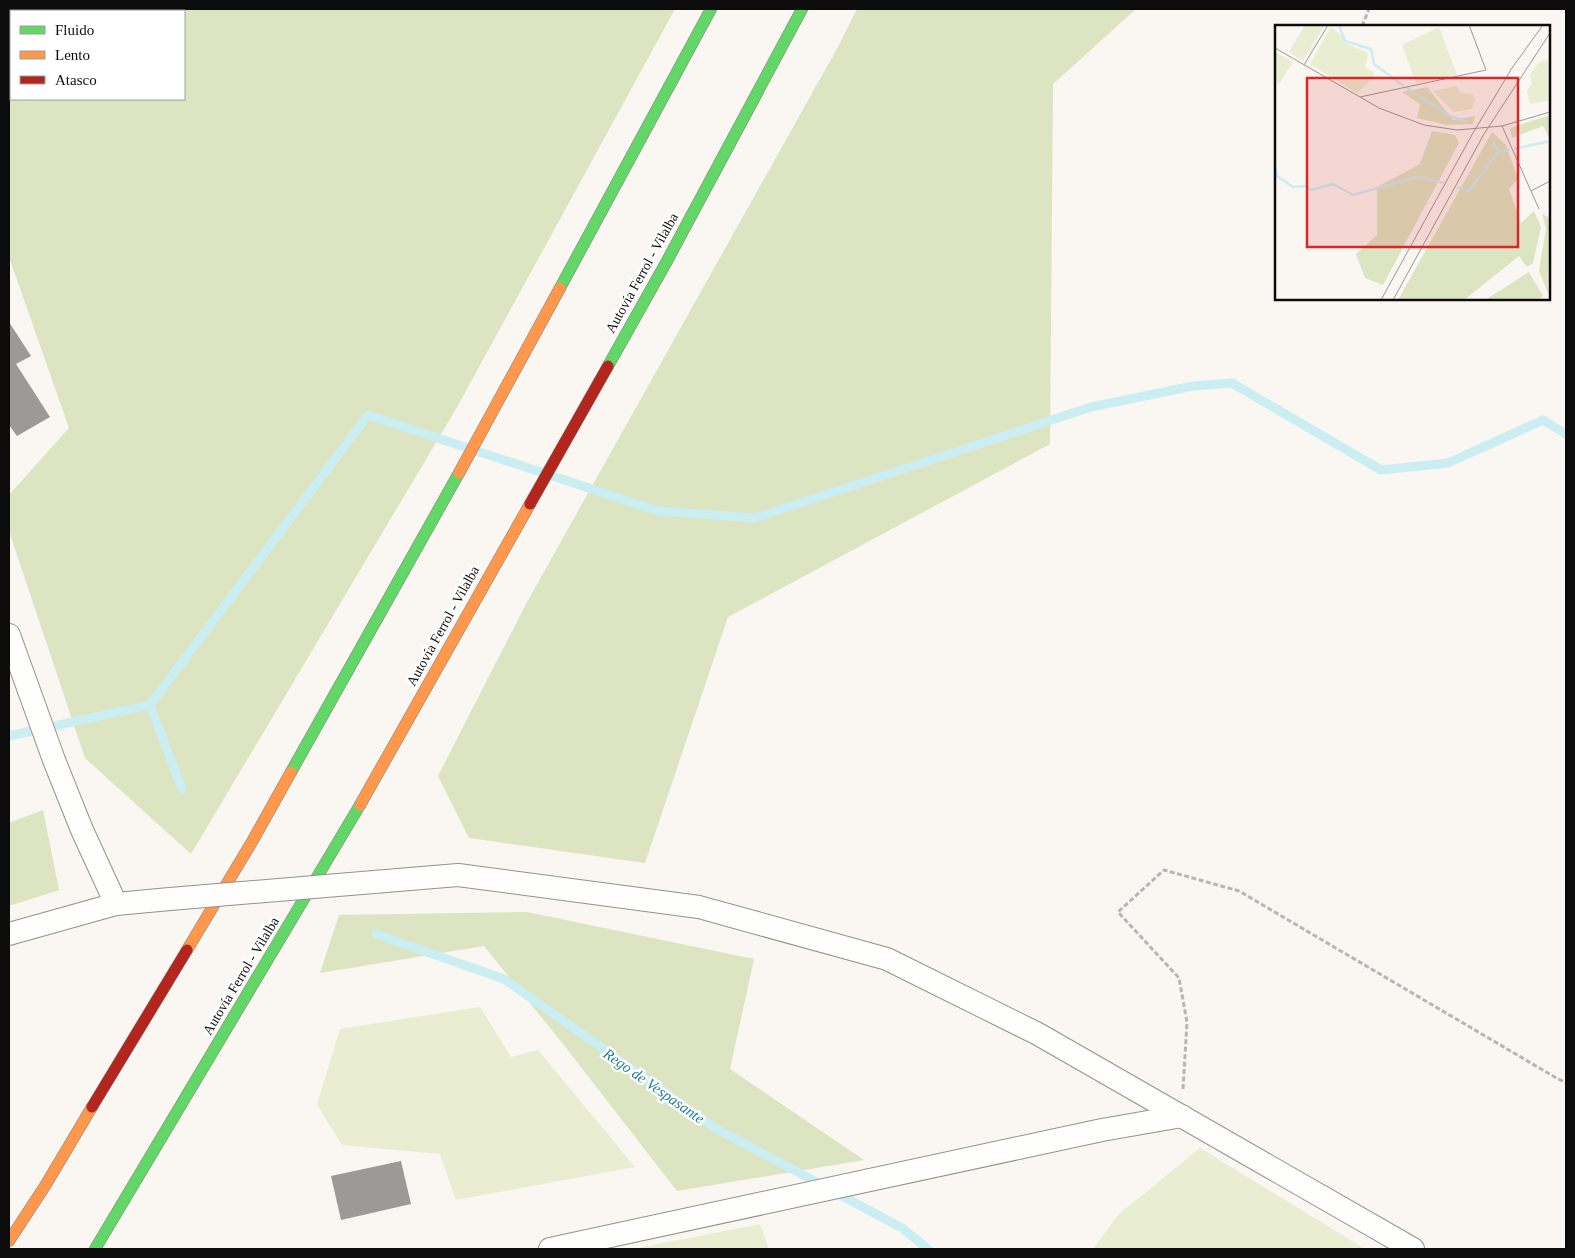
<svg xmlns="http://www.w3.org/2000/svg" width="1575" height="1258" viewBox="0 0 1575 1258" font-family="'Times New Roman',serif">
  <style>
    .green { fill: #e9edd2 }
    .forest { fill: #dce4c1; fill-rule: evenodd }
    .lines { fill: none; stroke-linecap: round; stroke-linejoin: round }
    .stream { stroke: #caeef2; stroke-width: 9 }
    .building { fill: #9c9997 }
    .street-casing { stroke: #93918f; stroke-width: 24 }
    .fast-casing { stroke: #807f7c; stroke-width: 12 }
    .slow-casing { stroke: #807f7c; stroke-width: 12 }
    .jam-casing { stroke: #807f7c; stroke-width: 12 }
    .path { stroke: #b7b6b6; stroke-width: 3; stroke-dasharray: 5 2.5; stroke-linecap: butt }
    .street { stroke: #fefefd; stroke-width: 22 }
    .fast { stroke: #63d668; stroke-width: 11 }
    .slow { stroke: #ff974d; stroke-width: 11 }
    .jam { stroke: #b3261e; stroke-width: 11 }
    .street-bridge-casing { stroke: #93918f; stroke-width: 24; stroke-linecap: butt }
    .street-bridge { stroke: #fefefd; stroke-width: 22 }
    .labels { text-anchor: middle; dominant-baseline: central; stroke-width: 5; stroke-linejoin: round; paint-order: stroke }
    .street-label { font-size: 14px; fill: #0c0c0c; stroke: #fff }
    .water-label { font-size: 15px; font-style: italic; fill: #1e7e95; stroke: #fff }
    .inset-river { fill: none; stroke: #caeef2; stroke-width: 2.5 }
    .inset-road { fill: none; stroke: #9b9895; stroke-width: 1 }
    .view { fill: #d62828; fill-opacity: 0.15; stroke: #d62828; stroke-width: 2.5 }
    .inset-edge { fill: none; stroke: #0c0c0c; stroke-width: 2.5 }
  </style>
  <rect width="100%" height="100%" fill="#faf6f1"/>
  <!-- green -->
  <g class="green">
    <path d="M480,1007L511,1057L538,1050L635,1167L456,1200L440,1154L342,1145L317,1105L340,1029Z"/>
    <path d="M1200,1148L1365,1249H1093L1118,1215Z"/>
    <path d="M760,1224L769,1249H633Z"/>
  </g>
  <!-- forest -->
  <g class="forest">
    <path d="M9,9H675L456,409L191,854L85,758L9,531V495L69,428L9,257ZM11,11H184V99H11Z"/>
    <path d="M857,9H1136L1053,84L1050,444L728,617L645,863L469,838L438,776L526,604L838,47Z"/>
    <path d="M43,810L59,890L9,906V823Z"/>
    <path d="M527,912L754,959L730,1069L864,1160L677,1191L567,1049L484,946L320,973L339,915Z"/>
  </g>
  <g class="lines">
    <!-- stream -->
    <g class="stream">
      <path d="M150,705L368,415L658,511L755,518L1091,407L1193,386L1232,383L1381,470L1448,463L1543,420L1566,434"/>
      <path d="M9,736L150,705L182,789"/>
      <path d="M376,934L504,979L715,1128L824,1186"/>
      <path d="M835,1192L902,1228L928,1249"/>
    </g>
  </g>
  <!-- building -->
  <g class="building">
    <path d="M9,322L31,356L16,364L50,417L17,436L9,425Z"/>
    <path d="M401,1161L411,1204L341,1220L331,1176Z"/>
  </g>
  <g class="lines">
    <!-- street casing -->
    <g class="street-casing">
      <g id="street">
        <path d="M9,635L54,760L82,830L116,904"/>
        <path d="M374,882L458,875L699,907L887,959L1038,1034L1413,1249"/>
        <path d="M9,934L116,904L170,899"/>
        <path d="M550,1249L1102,1130L1182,1116"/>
      </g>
    </g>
    <!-- fast casing -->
    <g class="fast-casing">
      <g id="fast">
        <path d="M560,288L711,9"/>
        <path d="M608,366L667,261L802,9"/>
        <path d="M291,772L459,473"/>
        <path d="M95,1249L360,805"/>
      </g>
    </g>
    <!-- slow casing -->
    <g class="slow-casing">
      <g id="slow">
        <path d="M459,473L560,288"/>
        <path d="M360,805L530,504"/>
        <path d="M187,950L253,840L291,772"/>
        <path d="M9,1241L45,1186L92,1107"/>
      </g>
    </g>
    <!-- jam casing -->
    <g class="jam-casing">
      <g id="jam">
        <path d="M530,504L608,366"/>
        <path d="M92,1107L187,950"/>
      </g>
    </g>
    <!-- path -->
    <g class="path">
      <path d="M1362,26L1369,9"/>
      <path d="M1183,1089L1187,1022L1179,978L1118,912L1164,870L1239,891L1553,1076L1566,1083"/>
    </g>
    <!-- street -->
    <use href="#street" class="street"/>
    <!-- fast -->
    <use href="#fast" class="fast"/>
    <!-- slow -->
    <use href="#slow" class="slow"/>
    <!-- jam -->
    <use href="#jam" class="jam"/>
    <!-- street-bridge casing -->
    <g class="street-bridge-casing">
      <path id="street-bridge" d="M170,899L374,882"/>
    </g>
    <!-- street-bridge -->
    <use href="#street-bridge" class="street-bridge"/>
  </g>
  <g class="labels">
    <!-- street labels -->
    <g class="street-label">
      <text transform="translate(642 273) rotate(-61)">Autovía Ferrol - Vilalba</text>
      <text transform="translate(443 626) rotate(-61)">Autovía Ferrol - Vilalba</text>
      <text transform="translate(241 976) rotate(-59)">Autovía Ferrol - Vilalba</text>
    </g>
    <!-- water labels -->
    <g class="water-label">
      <text transform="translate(654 1086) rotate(35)">Rego de Vespasante</text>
    </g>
  </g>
  <!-- overview -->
  <g transform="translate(1275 25)">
    <rect width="275" height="275" fill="#faf6f1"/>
    <path d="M30,0H50L28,36L14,27ZM56,2L66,10L70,18L93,28L90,43L99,47V52L82,68L35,39ZM164,2L182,50L141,58L127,20ZM0,27L18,37L4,59L0,55ZM275,35V75L255,79L252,66L257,59L255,49L264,37ZM182,61L184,67L197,69L200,74L197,84L179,87L158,66Z" fill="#e9edd2"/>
    <path d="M152,62L178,95L200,91L198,99L172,100L142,93L145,79L127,67ZM275,90V114L268,101L237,113L235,103ZM157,106L180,110L184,118L108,260L90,253L81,229L102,210V162L145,139ZM217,107L231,120L243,154L234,164L246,198L259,186L266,202L258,238L252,242L244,231L189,275H123ZM267,189L275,193L273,268L264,246L271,203ZM254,247L268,271L262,275H210Z" fill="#dce4c1"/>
    <path class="inset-river" d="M64,0L70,16L96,24L99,39L129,61M132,63L175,91L193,97M218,116L223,127L235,125M239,124L275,116M0,142L2,151L18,162L30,161L36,165L58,159L78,170L142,152L169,158M182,162L194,166L223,127"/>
    <path class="inset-road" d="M0,23L104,83L149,100L182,105L227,101L275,87M29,40L53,0M85,72L211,45L194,0M227,101L264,184M256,166L275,156M106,275L198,108L237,43L268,0M118,275L209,109L275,8"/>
    <path class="view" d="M32,53H243V222H32Z"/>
    <rect width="275" height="275" class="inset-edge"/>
  </g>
  <!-- border -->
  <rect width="1575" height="1258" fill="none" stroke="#0c0c0c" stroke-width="20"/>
  <!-- legend -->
  <rect x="10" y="10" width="175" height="90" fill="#ffffff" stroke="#9e9e9e"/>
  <rect x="20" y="26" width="25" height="8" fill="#63d668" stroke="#9e9e9e"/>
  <text x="55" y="35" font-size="15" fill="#0c0c0c">Fluido</text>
  <rect x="20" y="51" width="25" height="8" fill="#ff974d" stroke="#9e9e9e"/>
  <text x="55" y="60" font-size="15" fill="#0c0c0c">Lento</text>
  <rect x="20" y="76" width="25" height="8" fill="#b3261e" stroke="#9e9e9e"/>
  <text x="55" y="85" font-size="15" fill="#0c0c0c">Atasco</text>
</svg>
